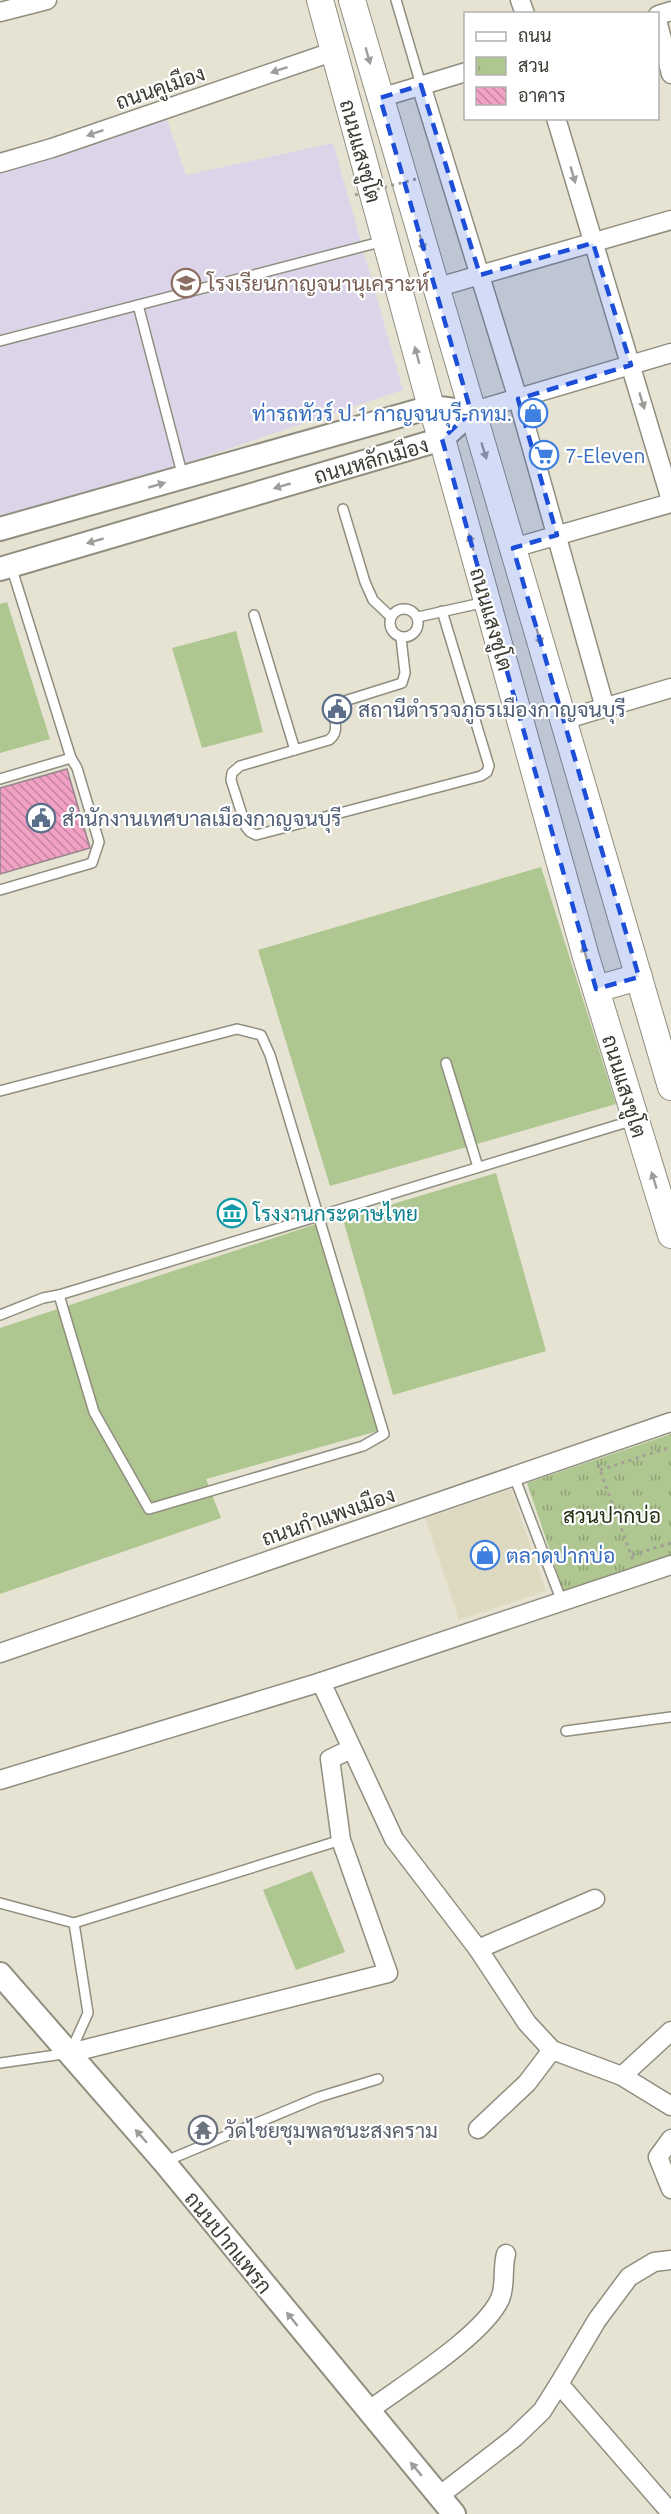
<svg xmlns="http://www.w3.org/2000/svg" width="671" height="2514" viewBox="0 0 671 2514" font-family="Ubuntu,Sarabun,sans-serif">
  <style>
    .built { fill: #dedac2 }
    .education { fill: #dcd5ea }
    .grass { fill: #aec690 }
    .park { fill: url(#park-tufts) }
    .building { fill: url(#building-back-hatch); stroke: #96858c; stroke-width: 1.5 }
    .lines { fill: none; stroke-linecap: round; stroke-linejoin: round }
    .service-casing { stroke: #908e7f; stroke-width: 12 }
    .minor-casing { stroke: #908e7f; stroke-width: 21 }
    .tertiary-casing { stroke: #908e7f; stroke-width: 26 }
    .secondary-casing { stroke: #908e7f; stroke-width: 28 }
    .path { stroke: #a2a094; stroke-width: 3; stroke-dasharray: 3 4.5; stroke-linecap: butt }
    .service { stroke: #fff; stroke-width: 9 }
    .minor { stroke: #fff; stroke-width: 18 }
    .tertiary { stroke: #fff; stroke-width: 22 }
    .secondary { stroke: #fff; stroke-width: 26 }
    .path-bridge { stroke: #a2a094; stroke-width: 3; stroke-dasharray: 3 4.5; stroke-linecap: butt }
    .oneway { fill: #9e9d9a }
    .marked { fill: #1d4ed8; fill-opacity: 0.2; stroke: #1d4ed8; stroke-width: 4.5; stroke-dasharray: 12 8; stroke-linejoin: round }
    .labels { text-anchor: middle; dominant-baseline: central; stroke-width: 4.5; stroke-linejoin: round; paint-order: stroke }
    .street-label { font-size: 21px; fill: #3c3b34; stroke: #fff }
    .education-label { font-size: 21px; fill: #785e54; stroke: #fff; text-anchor: start }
    .shop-label { font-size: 21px; fill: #366cbe; stroke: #fff; text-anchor: start }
    .service-label { font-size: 21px; fill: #4e5e75; stroke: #fff; text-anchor: start }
    .culture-label { font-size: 21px; fill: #0d838f; stroke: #fff; text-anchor: start }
    .park-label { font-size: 21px; fill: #243011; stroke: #fff }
    .worship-label { font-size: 21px; fill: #5b616d; stroke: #fff; text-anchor: start }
  </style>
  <defs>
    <pattern id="park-tufts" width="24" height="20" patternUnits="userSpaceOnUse" patternTransform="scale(1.5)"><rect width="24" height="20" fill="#aec690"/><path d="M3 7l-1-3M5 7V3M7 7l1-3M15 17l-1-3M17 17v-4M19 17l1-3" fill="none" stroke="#8fa276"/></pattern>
    <pattern id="building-back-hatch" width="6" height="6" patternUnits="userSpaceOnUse" patternTransform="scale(1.5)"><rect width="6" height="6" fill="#f1a1c3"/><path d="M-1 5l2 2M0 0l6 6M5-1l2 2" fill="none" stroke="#c4849f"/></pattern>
  </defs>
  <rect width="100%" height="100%" fill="#e6e3d3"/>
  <!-- built -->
  <path class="built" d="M511,1489L546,1591L459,1620L425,1518Z"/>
  <!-- education -->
  <path class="education" d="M166,117L186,175L333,143L403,390L156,473L0,520V167Z"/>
  <!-- grass -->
  <g class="grass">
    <path d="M7,602L50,739L0,753V604Z"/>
    <path d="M236,631L263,732L202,748L172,648Z"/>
    <path d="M541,867L616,1104L330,1186L258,950Z"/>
    <path d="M496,1173L546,1351L393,1395L343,1219Z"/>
    <path d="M316,1224L378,1431L206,1479L221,1518L0,1594V1328Z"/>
    <path d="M312,1871L345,1952L296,1970L263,1890Z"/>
  </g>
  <!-- park -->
  <path class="park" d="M671,1434V1555L564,1592L527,1483Z"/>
  <!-- building -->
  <path class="building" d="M67,769L90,848L0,874V788Z"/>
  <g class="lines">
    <!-- service casing -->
    <g class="service-casing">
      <g id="service">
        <path d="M396,0L421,85"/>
        <path d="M138,305L183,477"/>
        <path d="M0,341L384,241"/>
        <path d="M343,509L365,582L373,600L391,617"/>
        <path d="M11,566L71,758"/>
        <circle cx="404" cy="623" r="14"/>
        <path d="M254,615L295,750"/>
        <path d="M418,617L486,602"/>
        <path d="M401,638L405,673L402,683L335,704C331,717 342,731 329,740L240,766L232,773L231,780L246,827L250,832L256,835L481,776L487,772L489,766L442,611"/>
        <path d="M0,779L71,758L77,768L99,842L92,863L0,890"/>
        <path d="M446,1063L478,1167"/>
        <path d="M0,1091L237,1029L261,1035L270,1055L384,1434L363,1446L149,1509L94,1412L59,1295"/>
        <path d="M0,1315L43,1298L59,1295L634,1120"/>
        <path d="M514,1476L562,1602"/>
        <path d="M566,1731L671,1717"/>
        <path d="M0,1903L74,1923L341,1840"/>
        <path d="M0,2063L70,2053L88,2013L74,1923"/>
        <path d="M166,2161L319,2097L378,2079"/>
      </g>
    </g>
    <!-- minor casing -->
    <g class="minor-casing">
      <g id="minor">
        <path d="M520,0L525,14"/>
        <path d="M0,12L47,0"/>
        <path d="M658,15L671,11"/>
        <path d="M658,24L671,74"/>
        <path d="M421,85L518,399L605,708"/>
        <path d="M380,98L466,72"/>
        <path d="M556,118L671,500"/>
        <path d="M0,163L52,148L335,51"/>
        <path d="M435,288L671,220"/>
        <path d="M471,412L671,353"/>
        <path d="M513,548L671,503"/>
        <path d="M563,720L671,688"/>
        <path d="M0,1653L671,1422"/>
        <path d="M321,1682L394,1839L478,1949L527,2023L552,2050L622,2076L671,2031"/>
        <path d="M0,1780L321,1682L671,1565"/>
        <path d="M478,1949L595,1899"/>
        <path d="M70,2053L388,1973L341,1840L330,1759L351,1749"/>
        <path d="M622,2076L671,2106"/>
        <path d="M478,2129L527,2083L552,2050"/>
        <path d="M671,2139L658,2157L671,2189"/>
        <path d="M671,2260L654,2262L629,2277L597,2320L559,2384L671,2513"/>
        <path d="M368,2411C403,2385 483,2336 500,2299C506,2286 502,2268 506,2254"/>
        <path d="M439,2496L514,2438L542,2411L559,2384"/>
      </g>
    </g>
    <!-- tertiary casing -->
    <g class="tertiary-casing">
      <g id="tertiary">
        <path d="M0,529L431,407L471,412"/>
        <path d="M0,569L442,439L471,412"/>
        <path d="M0,1974L164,2162L454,2514"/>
      </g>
    </g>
    <!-- secondary casing -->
    <g class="secondary-casing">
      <g id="secondary">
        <path d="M320,0L431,407L442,439L586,957L671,1235"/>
        <path d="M352,0L671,1087"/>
        <path d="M596,989L639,977"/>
      </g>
    </g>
    <!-- path -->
    <g class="path">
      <path d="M598,1465L633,1560"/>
      <path d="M600,1470L671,1447"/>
      <path d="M632,1555L671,1543"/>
    </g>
    <!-- service -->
    <use href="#service" class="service"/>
    <!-- minor -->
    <use href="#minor" class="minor"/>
    <!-- tertiary -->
    <use href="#tertiary" class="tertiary"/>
    <!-- secondary -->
    <use href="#secondary" class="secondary"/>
    <!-- path-bridge -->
    <path class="path-bridge" d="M355,195L420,178"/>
  </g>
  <!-- one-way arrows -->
  <defs><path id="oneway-solid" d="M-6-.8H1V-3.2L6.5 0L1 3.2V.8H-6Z" transform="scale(1.5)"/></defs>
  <g class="oneway">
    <use href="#oneway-solid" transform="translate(368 56) rotate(74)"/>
    <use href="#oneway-solid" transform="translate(279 70) rotate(161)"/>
    <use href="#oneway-solid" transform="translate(95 133) rotate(161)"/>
    <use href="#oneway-solid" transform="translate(573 175) rotate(74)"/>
    <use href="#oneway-solid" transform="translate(422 243) rotate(74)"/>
    <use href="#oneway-solid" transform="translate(417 355) rotate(-105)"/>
    <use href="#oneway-solid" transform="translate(642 401) rotate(73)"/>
    <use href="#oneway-solid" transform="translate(484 451) rotate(73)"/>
    <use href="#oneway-solid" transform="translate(157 485) rotate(-16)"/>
    <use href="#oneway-solid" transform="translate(282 486) rotate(164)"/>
    <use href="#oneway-solid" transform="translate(95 541) rotate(164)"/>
    <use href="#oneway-solid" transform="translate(471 542) rotate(-106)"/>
    <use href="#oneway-solid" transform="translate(539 637) rotate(74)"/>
    <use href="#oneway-solid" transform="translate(585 953) rotate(-106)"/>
    <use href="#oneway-solid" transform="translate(654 1180) rotate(-107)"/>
    <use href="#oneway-solid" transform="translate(141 2136) rotate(-131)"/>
    <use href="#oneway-solid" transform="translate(292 2319) rotate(-129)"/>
    <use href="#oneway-solid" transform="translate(416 2469) rotate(-130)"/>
  </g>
  <!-- marked area -->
  <path class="marked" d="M421,85L480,275L593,243L631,365L518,399L557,535L513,548L639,977L596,989L442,439L471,412L380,98Z"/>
  <!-- icons -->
  <defs>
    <g id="school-ring" transform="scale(1.5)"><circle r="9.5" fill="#fff" stroke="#8d6e63" stroke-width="1.5"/><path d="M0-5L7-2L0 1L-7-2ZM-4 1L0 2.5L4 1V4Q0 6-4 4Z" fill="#8d6e63"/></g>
    <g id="shop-ring" transform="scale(1.5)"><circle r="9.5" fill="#fff" stroke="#3f7fe0" stroke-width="1.5"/><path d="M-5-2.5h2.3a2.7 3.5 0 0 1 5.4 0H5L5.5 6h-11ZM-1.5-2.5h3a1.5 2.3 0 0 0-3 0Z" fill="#3f7fe0"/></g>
    <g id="supermarket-ring" transform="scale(1.5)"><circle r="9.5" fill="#fff" stroke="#3f7fe0" stroke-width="1.5"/><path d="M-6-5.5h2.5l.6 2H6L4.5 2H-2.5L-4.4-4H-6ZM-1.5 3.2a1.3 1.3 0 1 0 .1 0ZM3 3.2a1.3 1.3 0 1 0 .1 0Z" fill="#3f7fe0"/></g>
    <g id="civic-ring" transform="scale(1.5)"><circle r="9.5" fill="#fff" stroke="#5c6f8a" stroke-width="1.5"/><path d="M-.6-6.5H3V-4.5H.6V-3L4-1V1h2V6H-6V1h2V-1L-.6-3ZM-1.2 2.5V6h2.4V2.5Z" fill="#5c6f8a"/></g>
    <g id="museum-ring" transform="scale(1.5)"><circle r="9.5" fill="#fff" stroke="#0f9aa8" stroke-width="1.5"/><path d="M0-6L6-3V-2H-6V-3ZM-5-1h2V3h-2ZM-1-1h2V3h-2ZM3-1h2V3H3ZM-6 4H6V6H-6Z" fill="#0f9aa8"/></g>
    <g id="temple-ring" transform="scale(1.5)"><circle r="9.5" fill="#fff" stroke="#6b7280" stroke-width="1.5"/><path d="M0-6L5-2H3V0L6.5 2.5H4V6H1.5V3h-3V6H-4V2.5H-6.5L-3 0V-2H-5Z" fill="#6b7280"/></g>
  </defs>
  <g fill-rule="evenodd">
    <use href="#school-ring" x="186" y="283"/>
    <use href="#shop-ring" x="533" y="413"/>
    <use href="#supermarket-ring" x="544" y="455"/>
    <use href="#civic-ring" x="337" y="709"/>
    <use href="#civic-ring" x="41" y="818"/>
    <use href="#museum-ring" x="232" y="1213"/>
    <use href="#shop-ring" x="485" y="1555"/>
    <use href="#temple-ring" x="203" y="2130"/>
  </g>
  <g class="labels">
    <!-- street labels -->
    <g class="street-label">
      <text transform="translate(160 87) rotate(-19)">ถนนคูเมือง</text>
      <text transform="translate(361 151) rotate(75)">ถนนแสงชูโต</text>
      <text transform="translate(371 460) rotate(-16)">ถนนหลักเมือง</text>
      <text transform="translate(492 619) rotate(74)">ถนนแสงชูโต</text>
      <text transform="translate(625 1086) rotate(73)">ถนนแสงชูโต</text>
      <text transform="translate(328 1516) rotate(-19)">ถนนกำแพงเมือง</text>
      <text transform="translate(229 2242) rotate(51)">ถนนปากแพรก</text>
    </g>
    <!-- education labels -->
    <g class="education-label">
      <text x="207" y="283">โรงเรียนกาญจนานุเคราะห์</text>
    </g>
    <!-- shop labels -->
    <g class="shop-label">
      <text x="512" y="413" text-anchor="end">ท่ารถทัวร์ ป.1 กาญจนบุรี-กทม.</text>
      <text x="565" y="455">7-Eleven</text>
      <text x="506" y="1555">ตลาดปากบ่อ</text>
    </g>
    <!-- service labels -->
    <g class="service-label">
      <text x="358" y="709">สถานีตำรวจภูธรเมืองกาญจนบุรี</text>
      <text x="62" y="818">สำนักงานเทศบาลเมืองกาญจนบุรี</text>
    </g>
    <!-- culture labels -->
    <g class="culture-label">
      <text x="253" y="1213">โรงงานกระดาษไทย</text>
    </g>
    <!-- park labels -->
    <g class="park-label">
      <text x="612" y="1515">สวนปากบ่อ</text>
    </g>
    <!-- worship labels -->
    <g class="worship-label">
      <text x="224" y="2130">วัดไชยชุมพลชนะสงคราม</text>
    </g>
  </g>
  <!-- legend -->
  <rect x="464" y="12" width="195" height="108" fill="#ffffff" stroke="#b1b1ae" stroke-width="1.5"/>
  <rect x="476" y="32" width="30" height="9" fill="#ffffff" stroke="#b1b1ae" stroke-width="1.5"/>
  <text x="518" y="42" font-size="18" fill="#3c3b34">ถนน</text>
  <rect x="476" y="57" width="30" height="18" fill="url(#park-tufts)" stroke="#b1b1ae" stroke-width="1.5"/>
  <text x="518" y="72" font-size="18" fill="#3c3b34">สวน</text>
  <rect x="476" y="87" width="30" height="18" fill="url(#building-back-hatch)" stroke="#b1b1ae" stroke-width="1.5"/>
  <text x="518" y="102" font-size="18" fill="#3c3b34">อาคาร</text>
</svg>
